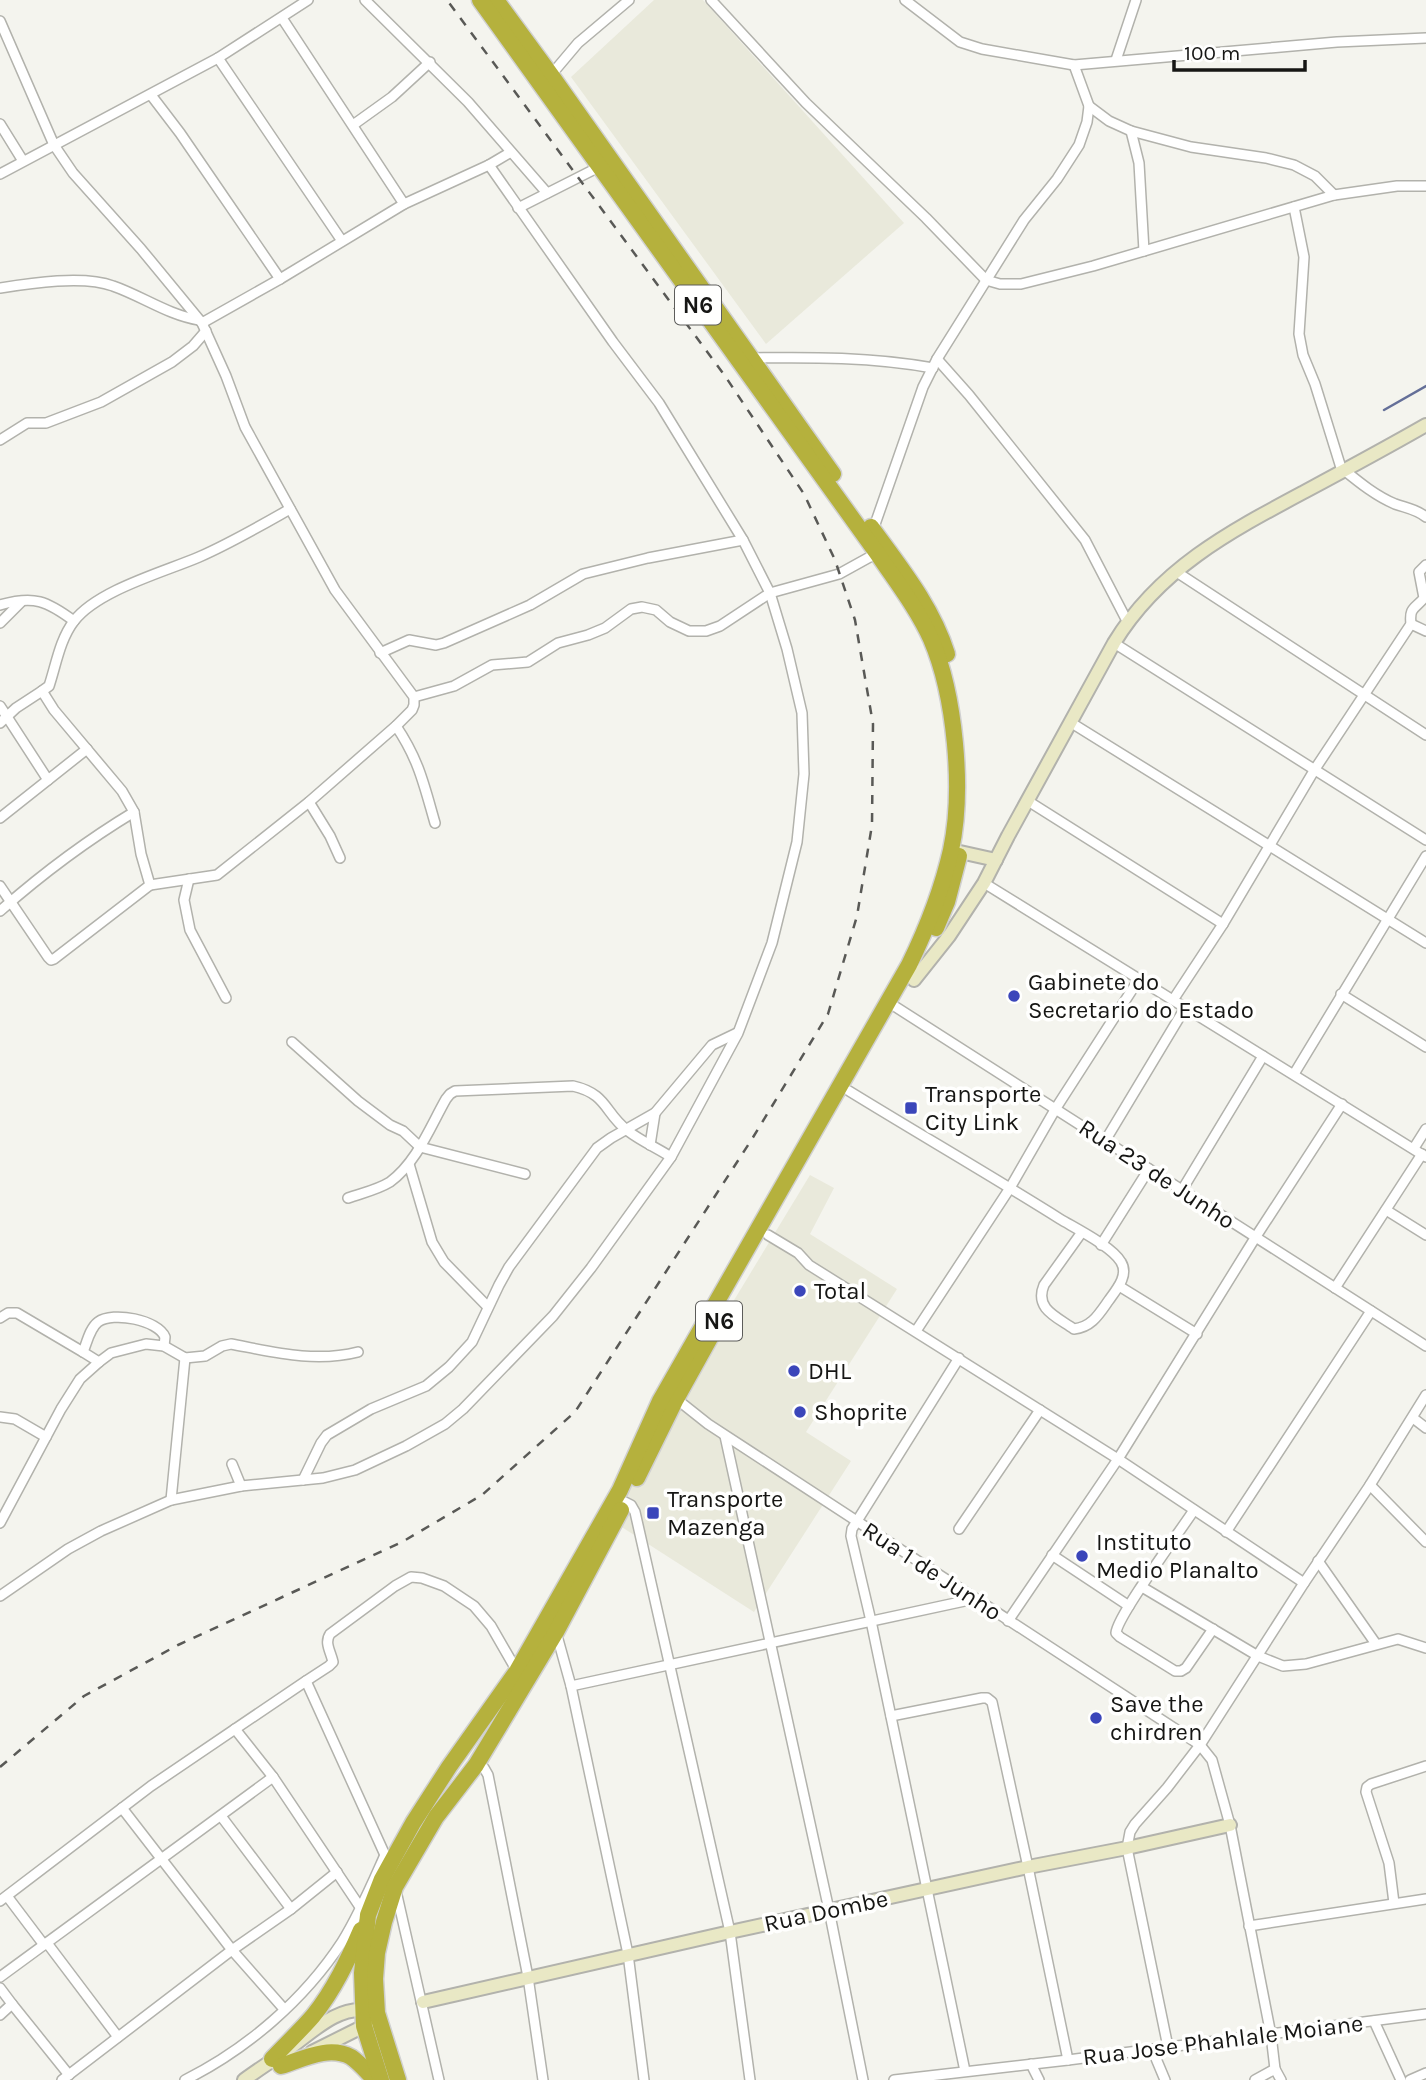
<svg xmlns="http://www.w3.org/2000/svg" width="1426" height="2080" viewBox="0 0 1426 2080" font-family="Karla,sans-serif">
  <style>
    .built { fill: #e9e9db }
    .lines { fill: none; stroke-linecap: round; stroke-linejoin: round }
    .stream { stroke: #646f98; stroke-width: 2.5 }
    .street-casing { stroke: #b2b2ac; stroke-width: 12 }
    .secondary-casing { stroke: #b2b2ac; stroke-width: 16 }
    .highway-casing { stroke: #d0d0d0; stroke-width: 19 }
    .street { stroke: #fff; stroke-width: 9 }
    .secondary { stroke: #e9e8c5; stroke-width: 12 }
    .highway { stroke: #b5b13d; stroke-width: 16 }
    .rail { stroke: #595956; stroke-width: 2.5; stroke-dasharray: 9 9; stroke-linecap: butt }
    .poi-dot { fill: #3b46ba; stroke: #fffffe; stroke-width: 2.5 }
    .labels { text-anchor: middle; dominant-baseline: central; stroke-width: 7; stroke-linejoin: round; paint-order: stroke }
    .shield { fill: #fffffe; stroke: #5c5c5a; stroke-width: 2 }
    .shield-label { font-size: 23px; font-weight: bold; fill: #161614 }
    .poi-label { font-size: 24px; fill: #161614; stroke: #fffffe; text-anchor: start }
    .street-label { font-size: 24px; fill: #161614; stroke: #fffffe }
  </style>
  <rect width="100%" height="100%" fill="#f4f4ee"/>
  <!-- built -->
  <g class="built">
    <path d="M654,0H703L904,223L766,344L571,77Z"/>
    <path d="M810,1175L834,1188L810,1234L897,1289L806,1432L851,1461L754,1612L617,1524L613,1515L705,1348Z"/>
  </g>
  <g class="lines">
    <!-- stream -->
    <path class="stream" d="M1384,410L1426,386"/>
    <!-- street casing -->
    <g class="street-casing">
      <g id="street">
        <path d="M365,0L468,102L547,193"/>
        <path d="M711,0L806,103L926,218L986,280L1000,284H1021L1093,266L1334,195L1397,186H1426"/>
        <path d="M905,0L960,42L982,49L1074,65L1337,42L1426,38"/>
        <path d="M282,18L404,204"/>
        <path d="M0,21L54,145L73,173L141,249L202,323L226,376L245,427L335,590L414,697V705L412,710L396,726L309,802L217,875L150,885"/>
        <path d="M218,58L342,241"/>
        <path d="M1116,60L1136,0"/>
        <path d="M551,75L578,43L629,0"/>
        <path d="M151,95L180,133L280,279"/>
        <path d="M1089,106L1109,121L1131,131L1191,147L1266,158L1294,165L1315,176L1334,195"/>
        <path d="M0,124L23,161"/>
        <path d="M353,125L392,97L430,62"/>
        <path d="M1131,131L1139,163L1144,251"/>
        <path d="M0,174L218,58L308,0"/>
        <path d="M1294,207L1304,257L1299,334L1303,355L1315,384L1342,471"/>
        <path d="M518,208L599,167"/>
        <path d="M0,288C31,283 84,275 113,286C142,296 168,315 199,320"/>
        <path d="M202,323L280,279L404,204L489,165L511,152"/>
        <path d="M750,358C811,357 873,357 933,368"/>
        <path d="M937,359L969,395L1085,540L1127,621"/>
        <path d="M0,440L27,423H46L101,402L172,362L193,346L206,331"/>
        <path d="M1344,470C1360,483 1376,496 1395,504C1406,508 1416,509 1426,517"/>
        <path d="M873,530L923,387L937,359L1024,220L1057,179L1079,145L1087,122L1089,106L1074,65"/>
        <path d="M1175,571L1426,735"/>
        <path d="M0,605C34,595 47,601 74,621"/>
        <path d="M0,623L21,602"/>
        <path d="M1411,624L1426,631"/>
        <path d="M1114,643L1426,840"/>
        <path d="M380,653L409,640L436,645L444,643L530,605L583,574L648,558L743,540"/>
        <path d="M414,697L454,686L492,665L528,662L558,643L588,635L605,628L631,609L642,607L656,610L670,622L689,631H706L720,626L770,593L839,574L877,553"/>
        <path d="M0,706L48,780"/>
        <path d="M1070,722L1426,943"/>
        <path d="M0,723L16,708L42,691"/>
        <path d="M396,726C419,760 424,785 435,823"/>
        <path d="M1028,801L1223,924"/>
        <path d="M309,802L330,836L340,858"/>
        <path d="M0,818L87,749"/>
        <path d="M189,879L184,900L190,930L226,998"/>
        <path d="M984,883L1426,1157"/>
        <path d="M0,886L48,957L51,960L54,959L150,885L141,854L134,812L122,791L54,710L42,691L49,686C56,665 60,639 74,621C98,590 164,572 199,557C231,543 260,526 290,509"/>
        <path d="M0,911C42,874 86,841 134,812"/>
        <path d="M1341,994L1426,1047"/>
        <path d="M1173,1000L1223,924L1315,769L1411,624C1409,607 1415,609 1424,598L1419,572L1426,565"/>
        <path d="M888,1002L1426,1346"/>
        <path d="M292,1042L358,1101L390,1125L403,1131L420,1147L525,1174"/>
        <path d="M1294,1074L1426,856"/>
        <path d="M849,1091C919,1134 990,1175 1060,1219C1075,1228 1113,1247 1121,1262C1129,1275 1117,1289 1109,1300C1099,1314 1092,1327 1074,1329C1057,1317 1034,1309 1044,1285L1082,1232"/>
        <path d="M1105,1141L1185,1008"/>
        <path d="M650,1145L655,1113"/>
        <path d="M1414,1148L1426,1129"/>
        <path d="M409,1164L432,1242L444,1262L488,1307"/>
        <path d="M1182,1190L1263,1056"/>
        <path d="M348,1198C362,1193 377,1190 390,1182C417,1162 430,1127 446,1099L450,1094L455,1091L573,1086C608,1094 604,1113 628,1131C641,1141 657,1148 671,1157"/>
        <path d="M1386,1210L1426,1235"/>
        <path d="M768,1235L798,1253L809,1265L1118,1459L1304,1583"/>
        <path d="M1101,1245L1149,1169"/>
        <path d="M1119,1286L1197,1334"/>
        <path d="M1335,1288L1422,1154"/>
        <path d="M0,1318L8,1313H17L83,1352"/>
        <path d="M916,1331L1010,1188L1056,1108L1139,979"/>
        <path d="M959,1358L852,1529L851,1536L871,1621L965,2071"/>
        <path d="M99,1362L83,1352C87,1342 90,1328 98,1322C113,1311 158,1320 165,1337L164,1346"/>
        <path d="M674,1397L708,1424L1200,1745L1212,1760L1230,1825L1271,2035L1275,2069L1281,2080"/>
        <path d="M0,1417L15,1419L46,1437"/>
        <path d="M1413,1418L1426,1428"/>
        <path d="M725,1436L829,1910L863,2080"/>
        <path d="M303,1480L321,1443L327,1435L371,1409L426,1386L449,1367L472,1342L499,1285L509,1267L597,1148L611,1138L655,1113L712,1045L737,1033"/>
        <path d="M1370,1485L1426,1542"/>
        <path d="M241,1486L323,1478L355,1470L406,1446L445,1424L463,1409L553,1316L591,1268L671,1157L738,1033L772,943L797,842L804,774L802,713L787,649L770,593L743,540L659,403L613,342L489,165"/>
        <path d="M171,1500L185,1358"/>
        <path d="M625,1502L631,1505L635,1512L730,1932L750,2080"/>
        <path d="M1194,1510C1181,1530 1117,1616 1116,1633L1120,1637L1175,1671H1181L1186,1668L1213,1629"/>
        <path d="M0,1523L61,1409L80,1379L99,1362L111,1353L146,1344L164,1346L185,1358L205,1356L222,1346L231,1344C273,1352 315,1363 358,1352"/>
        <path d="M959,1529L1040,1410"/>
        <path d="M1226,1532L1371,1311"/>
        <path d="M1052,1555L1129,1606"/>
        <path d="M1318,1561L1376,1644"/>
        <path d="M1142,1587L1258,1656L1283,1666L1306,1664L1398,1639L1426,1648"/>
        <path d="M0,1596L68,1549L101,1531L171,1500L241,1486L232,1464"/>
        <path d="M1008,1621L1118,1459L1255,1238L1342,1104"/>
        <path d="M556,1632L571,1686L628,1954L644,2080"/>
        <path d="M306,1681L329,1666L333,1662C331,1652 324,1643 330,1634L395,1586L411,1577L422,1578L444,1586L474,1606L491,1626L517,1671"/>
        <path d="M571,1686L974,1599"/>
        <path d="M891,1716L982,1698H987L992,1702L1028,1867L1068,2060"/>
        <path d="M235,1729L273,1777L360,1907"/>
        <path d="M476,1765L484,1768L488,1775L528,1977L543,2080"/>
        <path d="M122,1808L232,1950L284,2009"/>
        <path d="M221,1816L291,1909"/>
        <path d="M396,1891L439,2080"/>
        <path d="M7,1896L44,1945"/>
        <path d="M0,1901L151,1786L306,1681L385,1855"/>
        <path d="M1394,1903L1389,1863L1366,1792L1367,1787L1371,1784L1426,1766"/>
        <path d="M1249,1926L1426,1899"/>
        <path d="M47,1943L118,2037"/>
        <path d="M0,1977L273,1777"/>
        <path d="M0,1988L12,2004L0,2015"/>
        <path d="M12,2004L69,2075"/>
        <path d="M1374,2021L1401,2080"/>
        <path d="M1168,2047L1127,1848L1130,1832L1135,1824L1167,1788L1200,1745L1304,1583L1370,1485L1426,1395"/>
        <path d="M1152,2049L1165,2080"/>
        <path d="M1031,2064L1039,2080"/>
        <path d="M62,2080L232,1950L291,1909L337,1872"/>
        <path d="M185,2080C247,2049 304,2000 342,1942C359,1915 372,1884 385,1855L388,1856"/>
        <path d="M894,2080L1068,2060L1426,2014"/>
        <path d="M1255,2080L1275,2069"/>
        <path d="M1410,2080L1426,2073"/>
      </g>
    </g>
    <!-- secondary casing -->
    <g class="secondary-casing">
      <g id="secondary">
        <path d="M960,852L996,860"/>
        <path d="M914,980L949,936L984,883L1008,836L1114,643C1159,569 1229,532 1304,492C1345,470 1386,448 1426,425"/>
        <path d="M423,2002L730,1932L1028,1867L1127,1848L1230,1825"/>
        <path d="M312,2052L364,2026L369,2021"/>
        <path d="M244,2080C259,2069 275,2059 290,2048C312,2032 340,2004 369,2011"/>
      </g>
    </g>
    <!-- highway casing -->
    <g class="highway-casing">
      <g id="highway">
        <path d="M496,0L551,75L833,474"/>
        <path d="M871,527C900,567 932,606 947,654"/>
        <path d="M936,928L947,902L959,856"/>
        <path d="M637,1478L676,1399L716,1327"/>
        <path d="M272,2059C285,2045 300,2031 313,2016C334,1990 348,1960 361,1930"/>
        <path d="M281,2066C303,2059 329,2045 351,2057C360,2063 367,2072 375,2080"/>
        <path d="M381,2080L364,2026L362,1973L368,1915L382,1879L413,1823L449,1767L517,1671L620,1490L660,1401L909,965C927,928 942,890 951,850C964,789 955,695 931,639C917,608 895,580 877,553L480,0"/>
        <path d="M398,2080L377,2013L375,1979L377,1953L384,1922L395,1887L436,1817L476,1765L556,1632L621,1510"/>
      </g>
    </g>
    <!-- street -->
    <use href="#street" class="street"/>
    <!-- secondary -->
    <use href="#secondary" class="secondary"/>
    <!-- highway -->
    <use href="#highway" class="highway"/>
    <!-- rail -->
    <path class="rail" d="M0,1767L84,1696L178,1645L402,1542L482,1495L575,1412L752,1139L828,1014L857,916L872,825L873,724L855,620L835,560L804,494L725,376L447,0"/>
  </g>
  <!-- markers -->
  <g class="poi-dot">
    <circle cx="1014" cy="996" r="7"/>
    <rect x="904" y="1101" width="14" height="14" rx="3.5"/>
    <circle cx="800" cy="1291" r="7"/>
    <circle cx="794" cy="1371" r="7"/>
    <circle cx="800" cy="1412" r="7"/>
    <rect x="646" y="1506" width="14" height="14" rx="3.5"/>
    <circle cx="1082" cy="1556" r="7"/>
    <circle cx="1096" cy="1718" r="7"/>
  </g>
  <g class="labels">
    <!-- shield labels -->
    <g class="shield">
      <rect x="675" y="285.5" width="46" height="39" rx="5"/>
      <rect x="696" y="1301.5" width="46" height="39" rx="5"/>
    </g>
    <g class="shield-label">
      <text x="698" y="305">N6</text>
      <text x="719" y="1321">N6</text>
    </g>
    <!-- poi labels -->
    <g class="poi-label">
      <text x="1028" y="982">Gabinete do<tspan x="1028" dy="28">Secretario do Estado</tspan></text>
      <text x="925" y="1094">Transporte<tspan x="925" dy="28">City Link</tspan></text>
      <text x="814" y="1291">Total</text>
      <text x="808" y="1371">DHL</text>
      <text x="814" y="1412">Shoprite</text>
      <text x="667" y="1499">Transporte<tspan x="667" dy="28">Mazenga</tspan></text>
      <text x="1096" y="1542">Instituto<tspan x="1096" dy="28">Medio Planalto</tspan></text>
      <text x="1110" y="1704">Save the<tspan x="1110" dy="28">chirdren</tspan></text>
    </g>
    <!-- street labels -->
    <g class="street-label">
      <text transform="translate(1157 1174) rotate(33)">Rua 23 de Junho</text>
      <text transform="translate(932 1571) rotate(33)">Rua 1 de Junho</text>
      <text transform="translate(826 1911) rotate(-12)">Rua Dombe</text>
      <text transform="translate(1223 2040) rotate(-7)">Rua Jose Phahlale Moiane</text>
    </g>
  </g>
  <!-- scale -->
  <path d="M1174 60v10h131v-10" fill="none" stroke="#161614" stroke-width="3.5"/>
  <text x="1184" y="60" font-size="21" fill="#161614" stroke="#fffffe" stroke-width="5" paint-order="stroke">100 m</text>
</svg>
